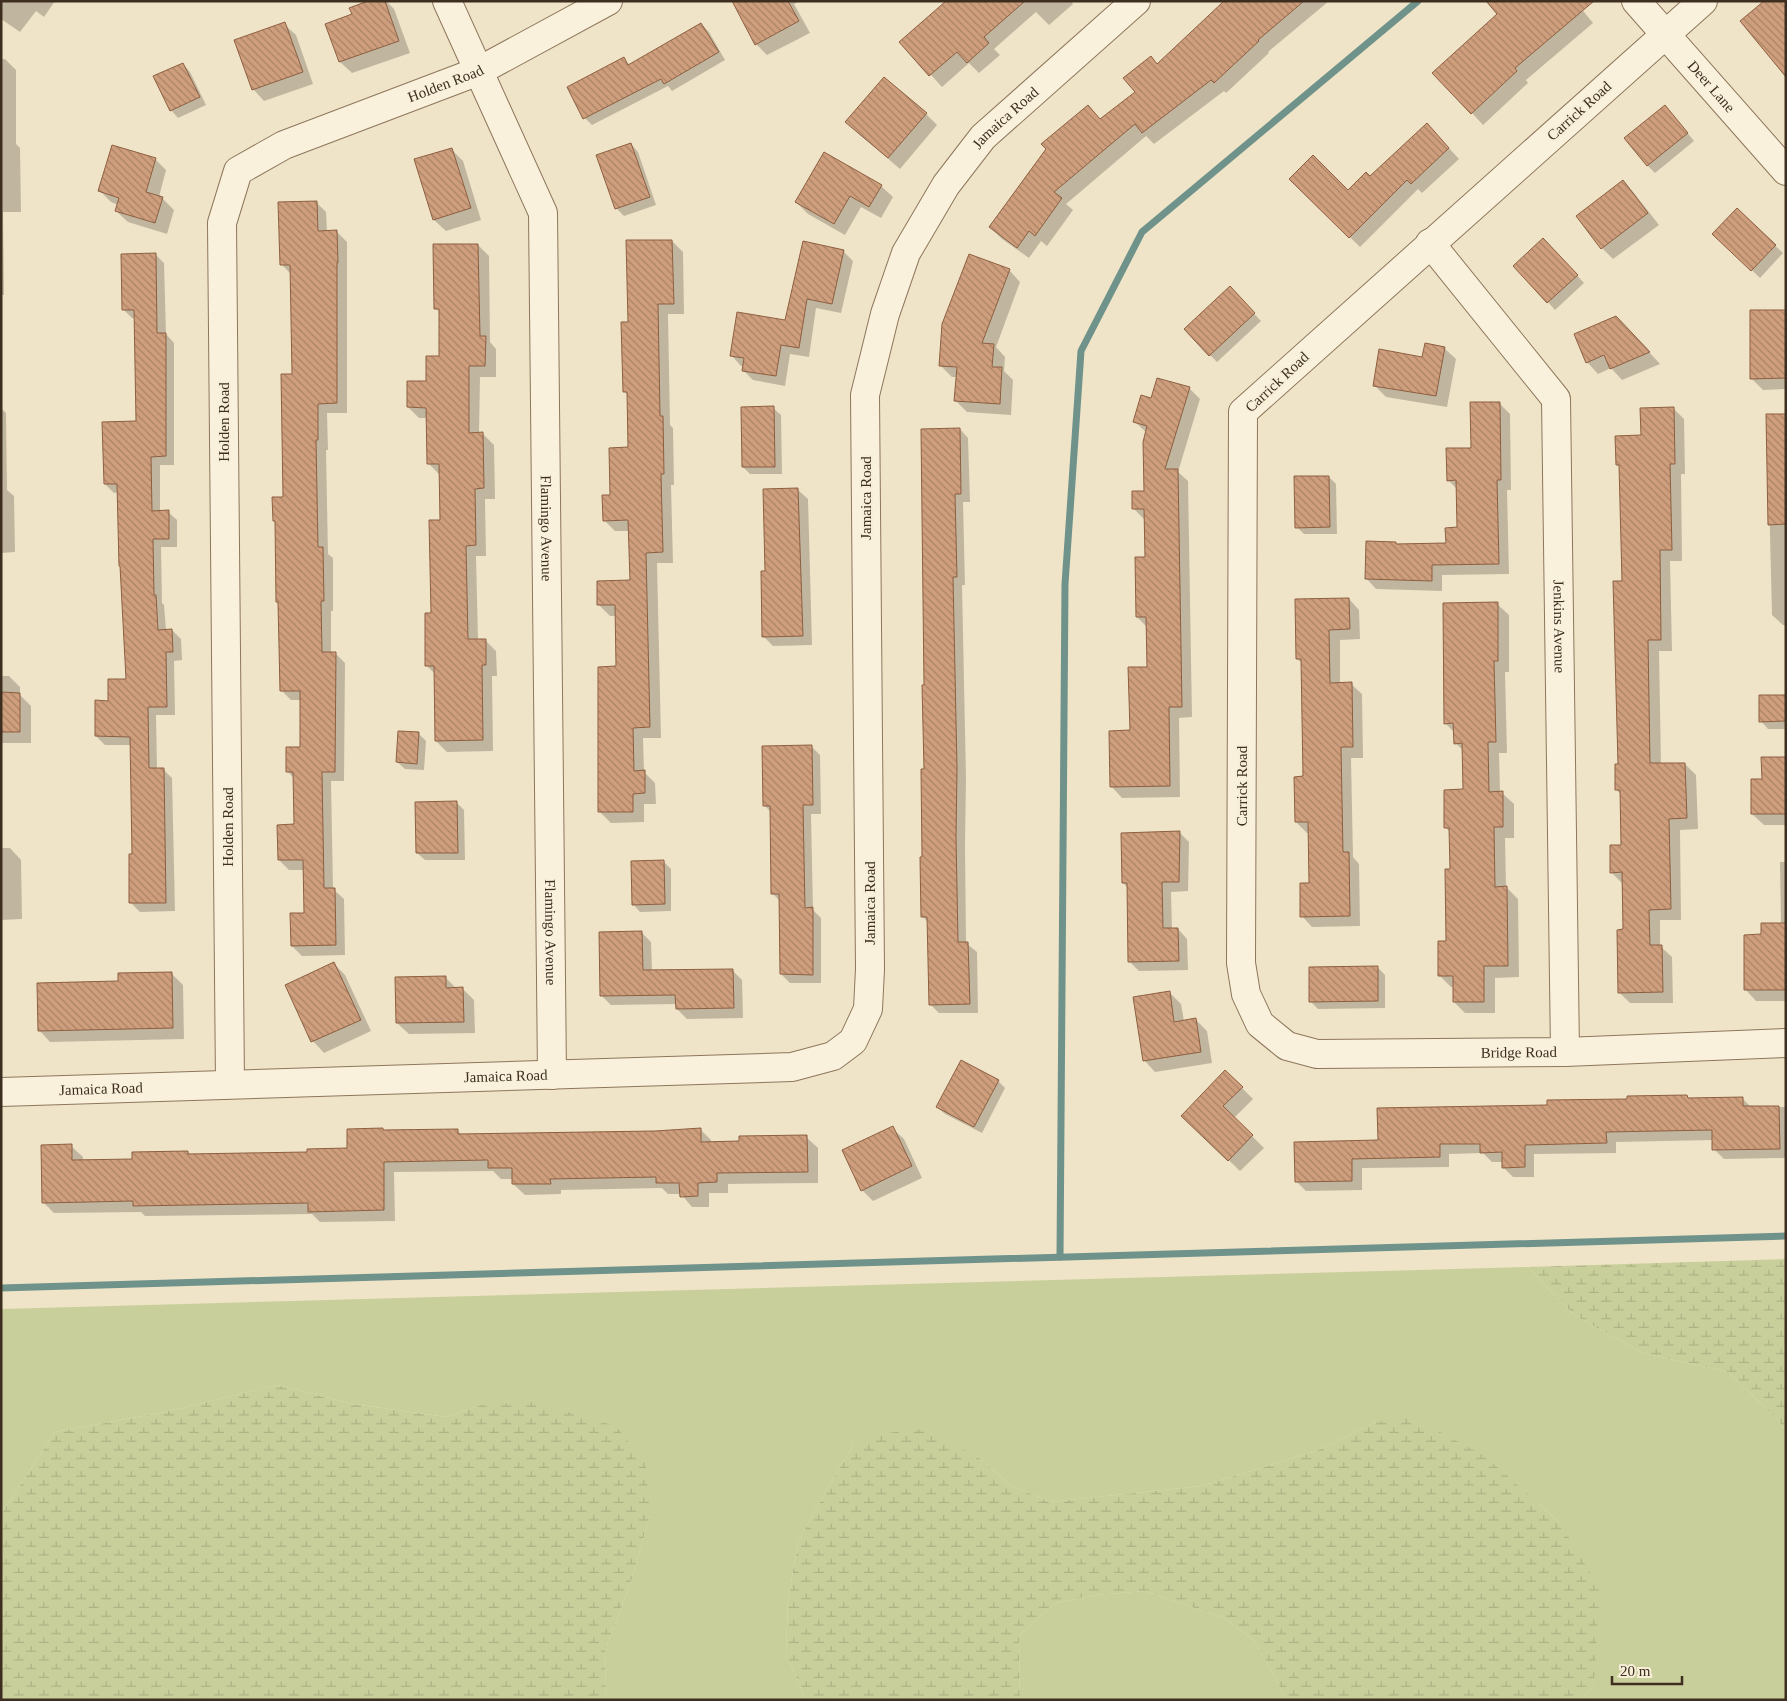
<svg xmlns="http://www.w3.org/2000/svg" width="1787" height="1701" viewBox="0 0 1787 1701" font-family="Georgia,serif">
  <style>
    .green { fill: #c9cf9b }
    .wetland { fill: url(#wetland-marsh) }
    .shadow { fill: #0003 }
    .lines { fill: none; stroke-linecap: round; stroke-linejoin: round }
    .stream { stroke: #6f938a; stroke-width: 7 }
    .building { fill: url(#building-back-hatch); stroke: #8d5f41 }
    .minor-casing { stroke: #8d765c; stroke-width: 30 }
    .minor { stroke: #faf1dc; stroke-width: 28 }
    .labels { text-anchor: middle; dominant-baseline: central; stroke-width: 4; stroke-linejoin: round; paint-order: stroke }
    .street-label { font-size: 15px; fill: #3d2e20; stroke: #f7eed8 }
  </style>
  <defs>
    <pattern id="wetland-marsh" width="20" height="14" patternUnits="userSpaceOnUse" patternTransform="scale(1.25)"><rect width="20" height="14" fill="#c9cf9b"/><path d="M1 5h8M5 5V1M11 12h8M15 12V8" fill="none" stroke="#aeb285"/></pattern>
    <pattern id="building-back-hatch" width="6" height="6" patternUnits="userSpaceOnUse" patternTransform="scale(1.25)"><rect width="6" height="6" fill="#cf9f7d"/><path d="M-1 5l2 2M0 0l6 6M5-1l2 2" fill="none" stroke="#a98266"/></pattern>
  </defs>
  <rect width="100%" height="100%" fill="#f0e4c8"/>
  <!-- green -->
  <g class="green">
    <path d="M1528,1267L1574,1315L1643,1353L1728,1372L1778,1420L1786,1432V1700H1582L1594,1685L1560,1523L1540,1505L1376,1422L1316,1451L1201,1486L1050,1502L1010,1485L977,1456L854,1444L830,1484L798,1542L788,1600L786,1654L806,1700H606L605,1650L630,1585L650,1516L481,1405L447,1417L353,1404L278,1385L165,1412L55,1432L1,1514V1309Z"/>
    <path d="M1145,1591L1224,1618L1254,1640L1276,1679L1283,1695V1700H1020L1019,1636L1055,1603L1095,1595Z"/>
  </g>
  <!-- wetland -->
  <g class="wetland">
    <path d="M1786,1259V1432L1778,1420L1728,1372L1643,1353L1574,1315L1528,1267Z"/>
    <path d="M278,1385L353,1404L447,1417L481,1405L533,1402L616,1426L646,1465L650,1516L630,1585L605,1650L606,1700H1V1514L55,1432L165,1412Z"/>
    <path d="M1412,1417L1485,1456L1560,1523L1600,1589L1594,1685L1582,1700H1283V1695L1276,1679L1254,1640L1224,1618L1145,1591L1095,1595L1055,1603L1019,1636L1020,1700H806L786,1654L788,1600L798,1542L830,1484L854,1444L887,1433L923,1429L977,1456L1010,1485L1050,1502L1201,1486L1316,1451L1376,1422Z"/>
  </g>
  <!-- shadow -->
  <g class="shadow">
    <path d="M1,1H55L44,17L36,11L20,32L1,19Z"/>
    <path d="M372,1H386L394,9L410,53L352,73L340,62L327,24L354,15Z"/>
    <path d="M741,1H800L794,4L810,33L767,55L756,44Z"/>
    <path d="M965,1H1071L1073,4L1049,25L1036,12L994,49L1000,55L979,73L969,63L942,87L901,42Z"/>
    <path d="M1226,1H1329L1268,52L1269,53L1226,93L1224,91L1154,144L1146,136L1066,204L1073,210L1047,246L1041,241L1029,258L1002,239L990,227L1100,120L1136,92L1151,58L1158,64Z"/>
    <path d="M1575,1L1593,23L1526,80L1528,83L1483,125L1472,113Z"/>
    <path d="M284,24L296,35L313,84L264,101L253,89Z"/>
    <path d="M701,24L709,32L725,60L672,91L668,86L592,125L585,118L623,59L630,65Z"/>
    <path d="M1,59H5L16,70V144L20,148L21,212H3L4,295H1Z"/>
    <path d="M183,64L190,72L206,105L178,118L171,110Z"/>
    <path d="M926,114L937,125L900,169L858,133Z"/>
    <path d="M1672,114L1694,141L1655,173L1647,165Z"/>
    <path d="M1437,135L1459,159L1422,193L1418,189L1360,247L1291,179L1348,192Z"/>
    <path d="M631,144L638,152L656,205L624,216L616,208Z"/>
    <path d="M451,149L463,161L481,220L446,231L434,220L416,160Z"/>
    <path d="M155,159L166,170L159,197L162,198L174,210L167,234L128,222L116,211L118,205L111,202L100,191Z"/>
    <path d="M1623,181L1634,193L1659,225L1613,259L1602,248Z"/>
    <path d="M881,186L893,197L881,218L861,207L845,235L808,214L796,202Z"/>
    <path d="M316,202L326,212L327,232H337L347,242V413H327L328,450H326L328,554L333,558V611H331V653H335L345,663L344,781H331L333,889L344,899L345,955L302,956L292,946L305,914L304,870H289L279,860L295,826L294,778L287,771L301,748L302,700H291L281,690L279,604L277,602L276,522L274,521L285,498L293,375L291,274L282,265Z"/>
    <path d="M1737,210L1783,253L1760,278L1714,234Z"/>
    <path d="M672,241L683,252L684,314H668L670,425L673,428L674,485H671L673,563H657L661,738H643L644,772L655,783L656,804H644V822L611,823L600,812L617,668L616,616H610L599,605L631,582L629,531H615L604,520L611,496L629,449L628,396L624,391L629,323Z"/>
    <path d="M478,245L489,256L490,342L496,349V377H480L479,434H483L494,445L495,499H485L486,556H476L478,640H485L496,651L497,676H492L493,751L447,752L436,741L435,674L427,666L442,522L441,474H439L428,463L427,418H419L408,407L427,383L440,357L441,313L435,308Z"/>
    <path d="M1551,247L1584,283L1555,310L1548,302Z"/>
    <path d="M843,251L853,261L841,313L816,308L809,357L790,354L785,386L753,380L743,370L744,366H741L732,356L786,321Z"/>
    <path d="M155,254L164,263L166,334L174,343V465H160V512H168L177,520V547H161L162,603L164,605L166,630H172L181,639L182,660L174,661L175,715H156L157,769H163L172,778L175,911L140,912L131,903L134,855L132,745H105L96,736L109,702L127,680L119,492L114,493L105,484L137,422L135,318H132L123,309Z"/>
    <path d="M1009,270L1020,282L996,347L1005,357L1004,371L1013,380L1011,415L967,412L955,400L957,377H952L940,365Z"/>
    <path d="M1237,295L1261,321L1217,362L1210,355Z"/>
    <path d="M1786,311V389L1763,390L1751,378Z"/>
    <path d="M1628,329L1660,364L1622,380L1611,368L1598,374L1587,362Z"/>
    <path d="M1444,348L1456,359L1447,407L1386,397L1374,385Z"/>
    <path d="M1189,388L1200,399L1178,472L1188,481L1192,717L1179,718L1180,797L1122,798L1112,787L1131,731L1148,668L1147,627L1137,617L1146,558L1144,519L1133,508L1145,492L1147,433L1134,421L1152,399Z"/>
    <path d="M1499,403L1510,414L1511,490H1507L1509,574L1442,575V591L1376,589L1366,578L1396,543L1398,545L1447,544L1458,529L1457,489L1448,480L1472,449Z"/>
    <path d="M1,408L6,413L7,490L14,496L15,552L1,553Z"/>
    <path d="M773,408L781,415L782,474H750L743,467Z"/>
    <path d="M1673,408L1684,419L1685,474H1681L1682,561H1670L1672,651H1659L1661,765L1685,764L1696,775L1698,829L1680,830L1681,920H1660V946L1672,957L1673,1003H1630L1619,992L1624,931L1622,883L1611,872L1623,846L1622,795L1616,790L1619,765L1623,582L1621,468L1617,464L1642,436Z"/>
    <path d="M1767,415H1786V625H1783L1772,615Z"/>
    <path d="M960,429L968,438L970,502H963L965,585H962L966,778L965,845L966,943L977,952L978,1013H939L930,1004L929,923L922,916L925,686Z"/>
    <path d="M1329,477L1336,484L1337,534H1304L1297,527Z"/>
    <path d="M798,490L808,499L812,645L773,646L763,636L766,572Z"/>
    <path d="M1349,599L1359,610L1360,639L1340,640V684H1351L1362,694L1363,758H1351L1353,857L1359,864L1360,926L1312,927L1302,916L1310,884L1309,833H1307L1296,822L1305,778L1303,664L1297,659Z"/>
    <path d="M1497,604L1509,615V672H1505L1507,753H1499L1500,793H1502L1514,804V838H1505L1506,887L1518,899L1519,977L1495,978V1013H1465L1454,1002V987H1451L1439,975L1448,942L1451,870L1450,832L1446,828L1464,790V751L1455,743V733L1445,723Z"/>
    <path d="M1,676H9L20,687V695L31,706V743H1Z"/>
    <path d="M1786,696V729H1768L1761,721Z"/>
    <path d="M418,733L426,741L424,770L405,769L397,762Z"/>
    <path d="M811,746L820,755L821,814H811L813,910L821,918V983H790L781,974L780,901L772,893L771,812L765,806Z"/>
    <path d="M1786,758V825H1764L1752,814L1763,780Z"/>
    <path d="M457,803L464,810L465,860H425L417,853Z"/>
    <path d="M1179,832L1189,842L1188,891L1171,892L1172,929H1178L1187,939L1188,970L1139,971L1129,961L1128,888L1123,883Z"/>
    <path d="M1,848H10L21,860L22,919L1,920Z"/>
    <path d="M663,861L671,869V911L640,912L633,904Z"/>
    <path d="M1780,862H1786V1001H1756L1745,989L1781,924Z"/>
    <path d="M641,932L651,942L652,971L732,970L742,980L743,1018L687,1019L677,1009V1004L611,1005L601,995Z"/>
    <path d="M334,964L345,975L371,1031L324,1053L313,1041L286,986Z"/>
    <path d="M1377,967L1385,975V1008L1318,1009L1310,1001Z"/>
    <path d="M172,974L183,985L184,1039L50,1042L39,1030Z"/>
    <path d="M445,977L457,989H463L474,1000L475,1033L409,1034L397,1023Z"/>
    <path d="M1169,992L1181,1004L1184,1021L1195,1019L1207,1031L1212,1063L1155,1072L1144,1060Z"/>
    <path d="M1225,1071L1253,1099L1234,1118L1264,1148L1240,1171L1183,1116Z"/>
    <path d="M998,1081L1005,1088L982,1133L945,1114L937,1107Z"/>
    <path d="M1687,1096L1690,1099L1742,1098L1751,1107H1786V1158L1724,1159L1714,1149V1140L1616,1142V1153L1534,1154V1177H1513L1503,1167V1162H1492L1483,1153L1449,1154V1167L1362,1168V1190L1306,1191L1296,1181L1379,1141L1548,1106Z"/>
    <path d="M892,1128L904,1139L922,1178L873,1201L862,1190Z"/>
    <path d="M383,1129L384,1131L457,1130L462,1135L655,1132L700,1129L711,1140V1143L806,1137L818,1148V1183L728,1184V1193H709V1207H692L681,1194H668L662,1188L561,1190V1194L525,1195L513,1184V1179H501L493,1171L394,1172L395,1221L320,1222L312,1214L145,1216L141,1212L54,1213L43,1202L71,1146L83,1157V1161L133,1160L188,1152L191,1155L308,1153L349,1149Z"/>
  </g>
  <g class="lines">
    <!-- stream -->
    <g class="stream">
      <path d="M1060,1257L1065,584L1081,351L1142,232L1418,1"/>
      <path d="M1,1288L1786,1236"/>
    </g>
  </g>
  <!-- building -->
  <g class="building">
    <path d="M368,1H385L399,41L339,62L325,24L352,14L349,8Z"/>
    <path d="M732,1H788L799,21L755,45Z"/>
    <path d="M946,1H1025L984,37L989,43L967,63L957,52L929,76L899,42Z"/>
    <path d="M1224,1H1304L1258,40L1259,41L1214,83L1211,80L1142,133L1135,124L1054,192L1062,198L1035,236L1029,231L1017,248L989,227L1046,149L1041,144L1088,105L1100,119L1135,92L1123,78L1151,56L1157,64Z"/>
    <path d="M1486,1H1594L1515,68L1517,71L1471,114L1432,73L1497,14Z"/>
    <path d="M1764,1H1786V77L1740,21Z"/>
    <path d="M285,22L303,72L252,90L234,40Z"/>
    <path d="M701,23L719,52L664,84L661,79L583,119L567,87L624,57L628,65Z"/>
    <path d="M183,63L200,97L170,111L153,76Z"/>
    <path d="M884,77L927,113L888,158L845,122Z"/>
    <path d="M1665,105L1688,133L1647,166L1624,138Z"/>
    <path d="M1427,123L1449,148L1411,184L1407,180L1349,238L1289,179L1313,155L1348,190L1366,172L1370,176Z"/>
    <path d="M631,143L650,197L615,209L596,155Z"/>
    <path d="M112,145L156,158L146,192L163,197L155,223L115,211L119,198L98,191Z"/>
    <path d="M452,148L471,208L433,220L414,159Z"/>
    <path d="M824,152L882,185L869,207L850,196L834,224L795,202Z"/>
    <path d="M1623,180L1648,213L1601,249L1576,216Z"/>
    <path d="M317,201L318,231L337,230L338,263H337V403L318,404V440H316L318,547H323L324,601H321L322,652H336L335,772H322L324,888H335L336,945L291,946L290,913H304L303,860H278L277,825L294,824L293,772H286V747H300V691H280L278,602H276L275,521H273L272,497H283L281,374H292L290,265H280L278,202Z"/>
    <path d="M1737,208L1776,245L1751,271L1712,234Z"/>
    <path d="M1543,238L1578,275L1547,303L1513,266Z"/>
    <path d="M626,240H672L674,304H658L660,416H663L664,474H661L663,552L646,553L650,727L633,728L634,771L645,770V793L633,794V812H598V667L616,666L615,605H597V581L630,580L628,520L603,521L602,495H610L609,448L628,447L627,392H623L621,322H628Z"/>
    <path d="M803,241L844,250L832,304L807,299L799,348L781,345L776,376L742,371L744,358L730,356L737,312L785,320Z"/>
    <path d="M433,244H478L480,336H486L485,366H469V433L483,432L484,488L475,489L476,545L466,546L468,639H486V665H482L483,740L435,741L434,666H425V613H431L429,520H440L439,464H427L426,408L407,407V381H426V356H439V309H434Z"/>
    <path d="M156,253L157,333H166V456L151,457L152,511L169,510V539H153L154,595H156L158,630L172,629L173,652H166L167,707H148L149,768H164L166,903H129V854H132L130,737L95,736V700L108,701V679H126L120,566H119L117,484H104L102,422L136,421L134,310H122L121,254Z"/>
    <path d="M969,254L1010,269L982,343L994,344L992,367H1002L1000,404L954,401L957,367L939,366L942,324Z"/>
    <path d="M1230,286L1255,313L1209,356L1184,329Z"/>
    <path d="M1750,310H1786V378L1750,379Z"/>
    <path d="M1616,316L1650,352L1610,369L1604,355L1586,363L1574,334Z"/>
    <path d="M1425,343L1445,347L1436,396L1373,386L1379,349L1422,357Z"/>
    <path d="M1157,378L1190,387L1165,469H1178L1182,707H1169L1170,786L1110,787L1109,731L1130,730L1128,667H1147L1146,617H1136L1135,557H1145L1144,509H1132V491H1144L1143,442L1147,426L1133,422L1141,395L1151,398Z"/>
    <path d="M1470,402H1500L1501,480H1497L1499,564L1432,565V581L1365,579L1366,541L1396,542V544L1446,543L1445,528L1457,527L1456,480L1447,481L1446,448H1471Z"/>
    <path d="M774,406L775,467H742L741,407Z"/>
    <path d="M1674,407L1675,464H1670L1672,550H1660L1661,640H1648L1650,763H1685L1687,818L1669,819L1671,909L1649,910L1650,945H1662L1663,992L1618,993L1617,930L1623,929L1622,872L1610,873V845H1621L1620,790H1615V764H1618L1613,581H1622L1619,465H1616L1615,436L1641,435L1640,408Z"/>
    <path d="M1766,414H1786V524L1768,525Z"/>
    <path d="M960,428L961,494H955L957,577H953L957,768L956,836L958,942H968L970,1004L929,1005L927,917H921L920,857H922L921,769H924L922,685H924L921,429Z"/>
    <path d="M1294,476H1329L1330,527L1295,528Z"/>
    <path d="M798,488L803,636L762,637L761,571H765L763,489Z"/>
    <path d="M1349,598L1350,629L1329,630L1330,683L1352,682L1353,747H1341L1343,852H1349L1350,916L1300,917V883H1309L1308,822H1295L1294,777L1303,776L1301,659H1296L1295,599Z"/>
    <path d="M1498,602V661H1494L1496,742H1488L1489,792L1503,791V827H1494L1495,887L1507,886L1508,966H1484V1002H1453V976H1438V941H1446L1445,869H1450L1449,828H1444V790L1463,789L1462,743L1454,744L1453,723L1444,724L1443,603Z"/>
    <path d="M1,692L20,693V732H1Z"/>
    <path d="M1759,695H1786V721L1759,722Z"/>
    <path d="M398,731L419,732L417,764L396,762Z"/>
    <path d="M812,745L813,805H803L805,908L813,907V975L780,974L779,894H771L770,806H763L762,746Z"/>
    <path d="M1761,757H1786V814H1751V779H1762Z"/>
    <path d="M457,801L458,853H416L415,802Z"/>
    <path d="M1180,831L1179,882H1162L1163,928H1178L1179,961L1128,962L1127,883H1122L1121,833Z"/>
    <path d="M664,860L665,904L632,905L631,861Z"/>
    <path d="M1761,923H1786V990H1744V935L1761,934Z"/>
    <path d="M642,931L643,970L733,969L734,1008L676,1009L675,995L600,996L599,932Z"/>
    <path d="M334,962L361,1020L311,1042L285,985Z"/>
    <path d="M1378,966V1001L1309,1002V967Z"/>
    <path d="M172,972L173,1028L38,1031L37,983L118,981V973Z"/>
    <path d="M446,976V988L463,987L464,1022L396,1023L395,977Z"/>
    <path d="M1170,991L1174,1022L1196,1018L1201,1052L1143,1061L1133,997Z"/>
    <path d="M961,1060L999,1080L974,1127L936,1107Z"/>
    <path d="M1225,1070L1243,1087L1223,1106L1253,1135L1228,1161L1181,1116Z"/>
    <path d="M1687,1095L1688,1098L1743,1097V1106H1779L1780,1149L1712,1150V1130L1606,1132L1607,1143L1525,1145V1167L1502,1168V1152L1480,1153V1144H1440V1157L1352,1159V1181L1295,1182L1294,1142L1378,1140L1377,1108L1547,1105V1100L1627,1099V1096Z"/>
    <path d="M893,1126L912,1166L861,1191L842,1150Z"/>
    <path d="M383,1128V1130L458,1129V1134L655,1131L701,1128V1142L739,1141V1136L807,1135L808,1172L717,1173V1182L698,1183V1196L680,1197L679,1183H656V1177L550,1179L551,1184H512V1168H488V1160L384,1162V1210L308,1212V1203L133,1206V1201L42,1203L41,1145L72,1144V1160L132,1159V1152L188,1151V1154L307,1152V1149L347,1148V1129Z"/>
  </g>
  <g class="lines">
    <!-- minor casing -->
    <g class="minor-casing">
      <g id="minor">
        <path id="s1" d="M447,1L543,213L552,1075"/>
        <path id="s2" d="M1636,1L1786,171"/>
        <path id="s3" d="M1703,1L1243,412L1241,963L1246,994L1260,1024L1287,1046L1317,1054L1565,1052L1786,1043"/>
        <path id="s4" d="M1430,243L1556,399L1565,1052"/>
        <path id="s5" d="M230,1084L222,223L238,171L284,145L479,71L608,1"/>
        <path id="s6" d="M1,1092L792,1067L833,1056L853,1041L868,1009L870,969L865,395L885,314L906,253L946,185L983,137L1136,1"/>
      </g>
    </g>
    <!-- minor -->
    <use href="#minor" class="minor"/>
  </g>
  <g class="labels">
    <!-- street labels -->
    <g class="street-label">
      <text stroke="none"><textPath href="#s5" startOffset="1141">Holden Road</textPath></text>
      <text stroke="none"><textPath href="#s2" startOffset="114">Deer Lane</textPath></text>
      <text transform="translate(1579 111) rotate(-42)">Carrick Road</text>
      <text stroke="none"><textPath href="#s6" startOffset="1825">Jamaica Road</textPath></text>
      <text transform="translate(1277 382) rotate(-43)">Carrick Road</text>
      <text transform="translate(224 422) rotate(-90)">Holden Road</text>
      <text transform="translate(866 498) rotate(-90)">Jamaica Road</text>
      <text stroke="none"><textPath href="#s1" startOffset="548">Flamingo Avenue</textPath></text>
      <text stroke="none"><textPath href="#s4" startOffset="428">Jenkins Avenue</textPath></text>
      <text transform="translate(1242 786) rotate(-90)">Carrick Road</text>
      <text transform="translate(228 827) rotate(-90)">Holden Road</text>
      <text transform="translate(870 903) rotate(-90)">Jamaica Road</text>
      <text stroke="none"><textPath href="#s1" startOffset="952">Flamingo Avenue</textPath></text>
      <text stroke="none"><textPath href="#s3" startOffset="1500">Bridge Road</textPath></text>
      <text stroke="none"><textPath href="#s6" startOffset="505">Jamaica Road</textPath></text>
      <text stroke="none"><textPath href="#s6" startOffset="100">Jamaica Road</textPath></text>
    </g>
  </g>
  <!-- border -->
  <rect width="1787" height="1701" fill="none" stroke="#3d2e20" stroke-width="5"/>
  <!-- scale -->
  <path d="M1612 1676v8h70v-8" fill="none" stroke="#3d2e20" stroke-width="2.5"/>
  <text x="1620" y="1676" font-size="15" fill="#3d2e20" stroke="#f7eed8" stroke-width="4" paint-order="stroke">20 m</text>
</svg>
